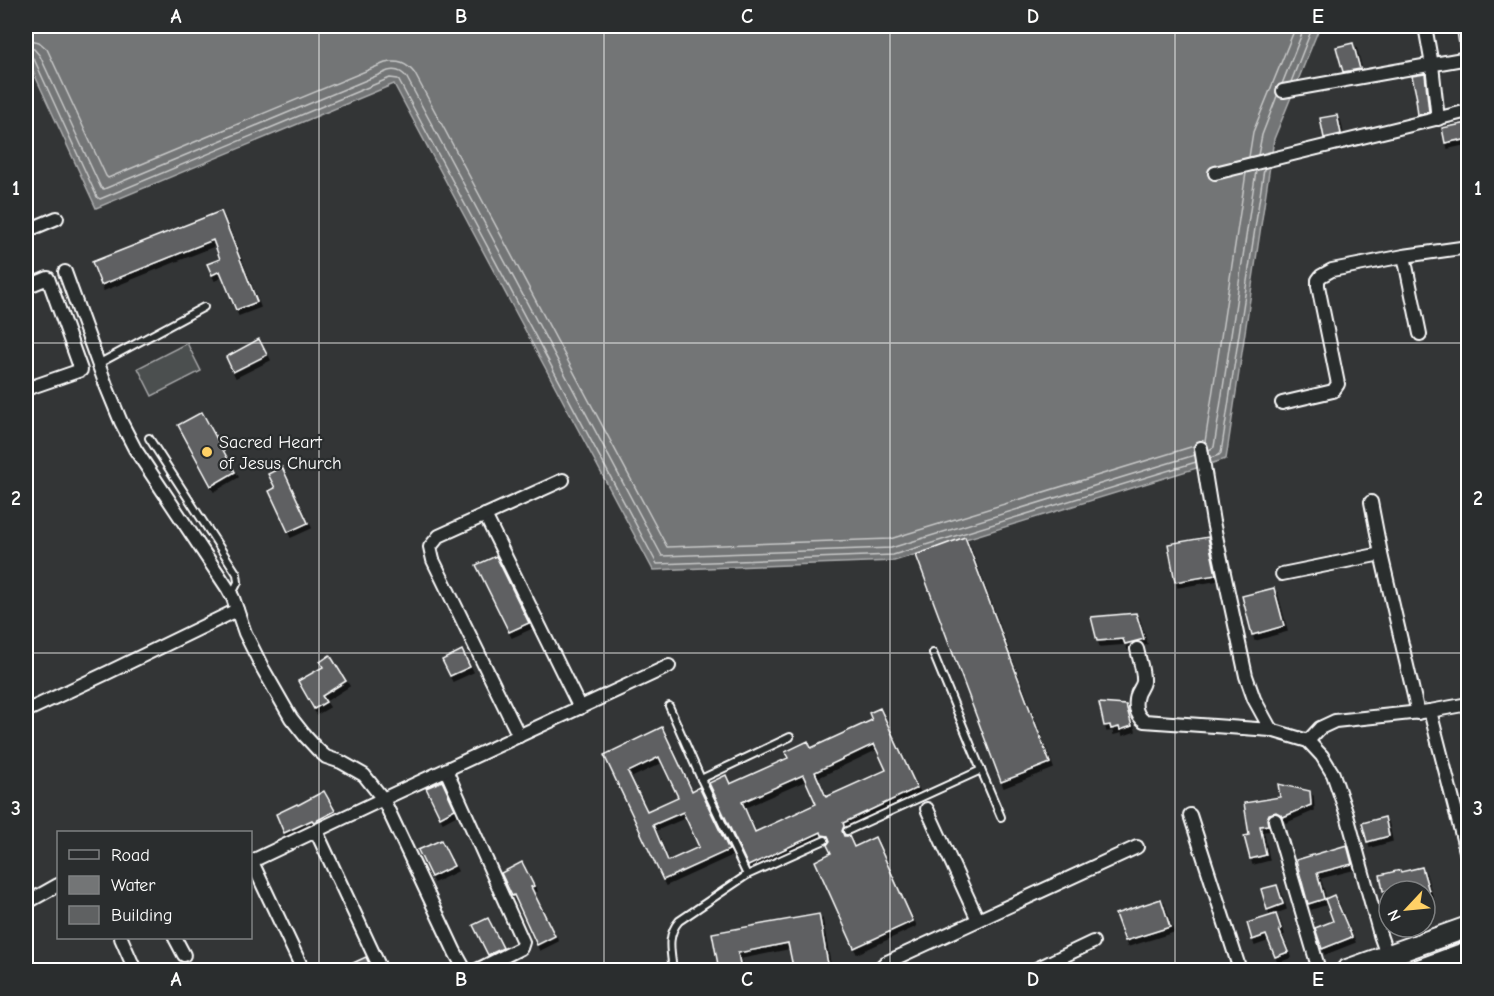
<svg xmlns="http://www.w3.org/2000/svg" width="1494" height="996" viewBox="0 0 1494 996" font-family="'Comic Neue',sans-serif">
  <style>
    .green { fill: #4c4f50; stroke: #a6a7a8; stroke-width: 1.5 }
    .water { fill: #737576; stroke: #abacad; stroke-width: 1.5 }
    .lines { fill: none; stroke-linecap: round; stroke-linejoin: round }
    .shore { stroke: #c7c8c8; stroke-width: 1.5 }
    .building { fill: #5f6162; stroke: #fff; stroke-width: 1.5; fill-rule: evenodd; filter: url(#shadow) }
    .service-casing { stroke: #fff; stroke-width: 10 }
    .minor-casing { stroke: #fff; stroke-width: 16 }
    .primary-casing { stroke: #fff; stroke-width: 24 }
    .service { stroke: #2a2d2e; stroke-width: 6 }
    .minor { stroke: #2a2d2e; stroke-width: 12 }
    .primary { stroke: #2a2d2e; stroke-width: 20 }
    .grid { fill: none; stroke: #fff; stroke-width: 1.5; stroke-opacity: 0.55 }
    .poi-dot { fill: #ffd166; stroke: #2a2d2e; stroke-width: 2 }
    .labels { text-anchor: middle; dominant-baseline: central; stroke-width: 4.5; stroke-linejoin: round; paint-order: stroke }
    .poi-label { font-size: 18px; fill: #fff; stroke: #2a2d2e; text-anchor: start }
    .neatline { fill: none; stroke: #fff; stroke-width: 2 }
    .grid-label { font-size: 20px; text-anchor: middle; font-weight: bold; fill: #fff }
  </style>
  <defs>
    <filter id="shadow"><feDropShadow dx="3" dy="5" stdDeviation="0" flood-color="#0009"/></filter>
  </defs>
  <rect width="100%" height="100%" fill="#333536"/>
  <filter id="ink" filterUnits="userSpaceOnUse"><feTurbulence type="fractalNoise" baseFrequency=".0167" numOctaves="2"/><feDisplacementMap in="SourceGraphic" scale="12" xChannelSelector="R" yChannelSelector="G"/><feConvolveMatrix kernelMatrix="1 2 1 2 8 2 1 2 1" color-interpolation-filters="sRGB"/></filter>
  <g filter="url(#ink)">
    <!-- green -->
    <path class="green" d="M187,343L201,371L152,396L138,368Z"/>
    <!-- water -->
    <path class="water" d="M26,26H1320L1274,139L1226,459L894,561L653,570L394,84L96,208L26,56Z"/>
    <g class="lines">
      <!-- shore -->
      <g class="shore">
        <path d="M26,39L39,42L47,49L106,176L108,178L385,63C398,60 407,63 415,74L667,547L890,539L1194,446"/>
        <path d="M26,48L34,49L40,56L101,188L104,189L388,71C396,69 402,71 407,78L662,556L891,548L1195,455"/>
        <path d="M26,55L30,56L34,59L97,197L100,199L390,78L398,79L657,564L893,555L1196,462"/>
        <path d="M1291,82L1313,26"/>
        <path d="M1282,84L1305,26"/>
        <path d="M1258,155L1262,135L1277,96"/>
        <path d="M1249,157L1253,132L1296,26"/>
        <path d="M1205,442L1246,173"/>
        <path d="M1209,450L1214,447L1256,171"/>
        <path d="M1210,458L1219,455L1221,453L1264,169"/>
      </g>
    </g>
    <!-- building -->
    <g class="building">
      <path d="M1468,30V50L1460,51L1457,31Z"/>
      <path d="M1353,43L1360,69L1343,72L1336,47Z"/>
      <path d="M1425,74L1429,112L1418,115L1416,99H1417L1412,76Z"/>
      <path d="M1337,115L1341,134L1324,138L1320,118Z"/>
      <path d="M1468,123V139L1459,141V140L1445,143L1442,128Z"/>
      <path d="M221,211L257,302L236,310L220,271L212,275L207,264L220,259L213,240L101,285L92,262Z"/>
      <path d="M259,339L267,355L233,372L226,357Z"/>
      <path d="M202,412L235,472L211,486L178,425Z"/>
      <path d="M282,467L308,523L288,532L269,491L275,488L268,474Z"/>
      <path d="M965,537L1050,763L1001,782L916,555Z"/>
      <path d="M1208,537L1216,575L1175,582L1168,544Z"/>
      <path d="M496,556L529,623L509,632L476,565Z"/>
      <path d="M1274,588L1284,626L1252,635L1242,596Z"/>
      <path d="M1136,613L1144,639L1125,644L1123,639L1097,641L1091,617Z"/>
      <path d="M462,650L470,667L450,676L442,660Z"/>
      <path d="M330,655L346,681L322,696L326,702L314,709L298,681L323,667L320,662Z"/>
      <path d="M1099,703L1126,705L1132,726L1120,730L1119,727L1111,729L1110,725L1104,726Z"/>
      <path d="M880,708L917,788L843,823L844,826L842,831L844,836H849L854,847L875,837L913,921L854,948L815,861L831,853L827,845L830,841L828,836L822,835L821,832L748,866L709,783L726,775L730,784L788,758L785,752L808,741L811,748L872,720L869,713ZM874,744L886,770L826,797L815,772ZM803,775L816,804L755,832L742,802Z"/>
      <path d="M662,727L692,791L699,787L729,850L663,880L604,755ZM659,757L678,797L647,811L628,772ZM683,812L699,847L668,861L653,825Z"/>
      <path d="M442,781L455,809L440,817L426,788Z"/>
      <path d="M1278,784L1310,791L1311,805L1283,817L1280,814L1276,812L1269,814L1267,819L1268,825L1260,826L1266,855L1250,859L1244,836L1249,835L1244,803L1280,797Z"/>
      <path d="M324,791L335,811L314,822L312,820L284,833L276,814L297,804L298,805Z"/>
      <path d="M1385,817L1389,836L1367,842L1362,823Z"/>
      <path d="M441,840L454,866L431,877L418,850Z"/>
      <path d="M1347,845L1352,864L1317,873L1324,899L1308,904L1296,860Z"/>
      <path d="M522,862L534,886L531,887L555,936L537,945L514,895L512,896L501,873Z"/>
      <path d="M1422,867L1429,891H1383L1380,875L1400,870L1401,872Z"/>
      <path d="M1277,885L1283,904L1267,910L1261,889Z"/>
      <path d="M1334,895L1352,937L1322,949L1315,928L1333,921L1325,899Z"/>
      <path d="M1161,899L1170,927L1125,941L1115,914Z"/>
      <path d="M819,914L829,970H807L805,964L793,967L788,943L738,953L741,970H719L712,933Z"/>
      <path d="M1276,914L1281,929L1279,930L1288,952L1275,957L1266,935L1252,940L1247,923Z"/>
      <path d="M488,918L503,948L488,955L473,925Z"/>
      <path d="M366,957L372,970H338Z"/>
    </g>
    <g class="lines">
      <!-- service casing -->
      <g class="service-casing">
        <g id="service">
          <path d="M98,364L204,307"/>
          <path d="M149,438L237,574L238,582L232,594"/>
          <path d="M669,706L701,779L747,875"/>
          <path d="M981,770L1001,817"/>
          <path d="M701,779L790,737"/>
          <path d="M847,831L981,770L933,653"/>
          <path d="M673,970C671,952 666,936 679,921L747,875L825,840"/>
        </g>
      </g>
      <!-- minor casing -->
      <g class="minor-casing">
        <g id="minor">
          <path d="M1425,26L1432,65L1438,119"/>
          <path d="M1283,91L1468,58"/>
          <path d="M1215,173L1468,111"/>
          <path d="M26,231L57,218"/>
          <path d="M1404,256L1420,334"/>
          <path d="M65,272L107,388L121,422L135,449L228,589L233,598L245,633L263,669L291,718L306,737L318,750L326,757L341,762L364,775L383,799L455,952L465,970"/>
          <path d="M26,287L48,278L81,370L26,389"/>
          <path d="M1282,403L1333,391L1338,384L1318,286V280L1321,276L1332,270L1404,256L1468,247"/>
          <path d="M1201,448L1213,522L1246,676L1254,699L1271,730"/>
          <path d="M1371,502L1381,554L1418,713"/>
          <path d="M485,515L580,708"/>
          <path d="M1282,574L1381,554"/>
          <path d="M1137,649C1139,659 1144,672 1143,682C1142,687 1138,691 1137,695C1134,705 1136,715 1144,721L1271,730L1308,741L1322,756L1333,774L1347,815L1380,935L1387,955"/>
          <path d="M26,711L109,672L237,610"/>
          <path d="M1430,711L1468,704"/>
          <path d="M519,736L433,560L430,547L439,536L563,480"/>
          <path d="M1308,741L1320,728L1335,721L1430,711L1468,859"/>
          <path d="M446,770L523,942L521,948L477,970"/>
          <path d="M927,809L978,920"/>
          <path d="M1190,815L1240,970"/>
          <path d="M1275,820L1319,970"/>
          <path d="M316,831L381,970"/>
          <path d="M250,862L383,799L669,666"/>
          <path d="M252,862L303,970"/>
          <path d="M26,903L58,885"/>
          <path d="M121,938L135,970"/>
          <path d="M175,938L184,955"/>
          <path d="M880,970L881,967L885,963L1137,847"/>
          <path d="M1034,970L1093,942"/>
        </g>
      </g>
      <!-- primary casing -->
      <g class="primary-casing">
        <g id="primary">
          <path d="M1347,970L1468,927"/>
          <path d="M1419,970L1468,952"/>
        </g>
      </g>
      <!-- service -->
      <use href="#service" class="service"/>
      <!-- minor -->
      <use href="#minor" class="minor"/>
      <!-- primary -->
      <use href="#primary" class="primary"/>
    </g>
  </g>
  <!-- grid -->
  <path class="grid" d="M319,26V970M604,26V970M890,26V970M1175,26V970M26,343H1468M26,653H1468"/>
  <!-- markers -->
  <circle class="poi-dot" cx="207" cy="452" r="6"/>
  <g class="labels">
    <!-- poi labels -->
    <g class="poi-label">
      <text x="219" y="442">Sacred Heart<tspan x="219" dy="21">of Jesus Church</tspan></text>
    </g>
  </g>
  <!-- margin -->
  <rect width="1494" height="996" fill="none" stroke="#2a2d2e" stroke-width="66"/>
  <!-- legend -->
  <rect x="57" y="831" width="195" height="108" fill="#2a2d2e" stroke="#7f8182" stroke-width="1.5"/>
  <rect x="69" y="850" width="30" height="9" fill="#2a2d2e" stroke="#7f8182" stroke-width="1.5"/>
  <text x="111" y="861" font-size="18" fill="#ffffff">Road</text>
  <rect x="69" y="876" width="30" height="18" fill="#737576" stroke="#7f8182" stroke-width="1.5"/>
  <text x="111" y="891" font-size="18" fill="#ffffff">Water</text>
  <rect x="69" y="906" width="30" height="18" fill="#5f6162" stroke="#7f8182" stroke-width="1.5"/>
  <text x="111" y="921" font-size="18" fill="#ffffff">Building</text>
  <!-- north arrow -->
  <g transform="translate(1407 909) rotate(244)"><circle r="28" fill="#2a2d2e" stroke="#7f8182" stroke-width="1.5"/>
  <path d="M0-4.5L10 22L0 15L-10 22Z" fill="#ffd166"/>
  <text y="-9" font-size="16" font-weight="bold" text-anchor="middle" fill="#ffffff">N</text>
  </g>
  <rect x="33" y="33" width="1428" height="930" class="neatline"/>
  <g class="grid-label">
    <text x="176" y="23">A</text>
    <text x="461" y="23">B</text>
    <text x="747" y="23">C</text>
    <text x="1033" y="23">D</text>
    <text x="1318" y="23">E</text>
    <text x="16" y="195">1</text>
    <text x="1478" y="195">1</text>
    <text x="16" y="505">2</text>
    <text x="1478" y="505">2</text>
    <text x="16" y="815">3</text>
    <text x="1478" y="815">3</text>
    <text x="176" y="986">A</text>
    <text x="461" y="986">B</text>
    <text x="747" y="986">C</text>
    <text x="1033" y="986">D</text>
    <text x="1318" y="986">E</text>
  </g>
</svg>
